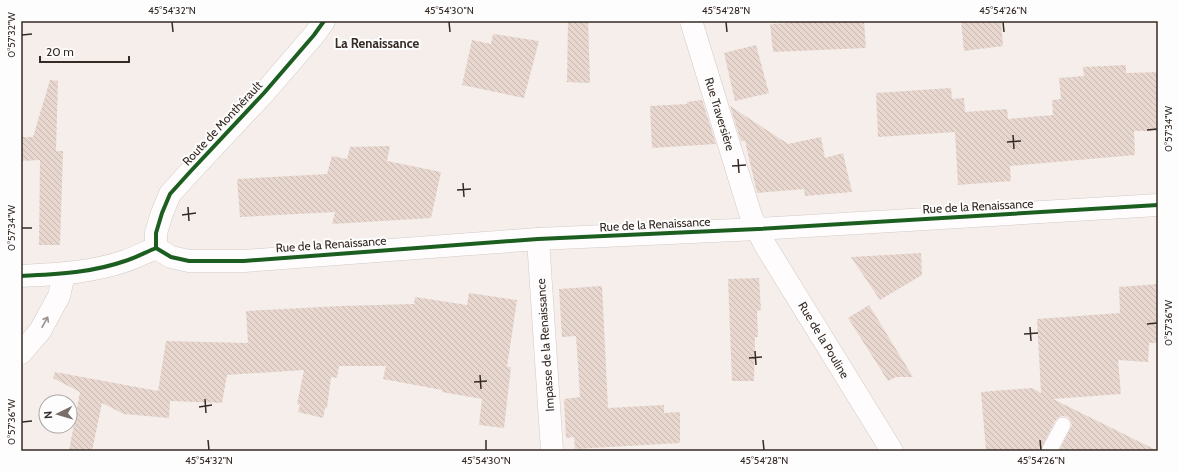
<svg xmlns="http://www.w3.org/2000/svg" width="1179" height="472" viewBox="0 0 1179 472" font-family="Cabin,sans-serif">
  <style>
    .building { fill: url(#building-back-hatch) }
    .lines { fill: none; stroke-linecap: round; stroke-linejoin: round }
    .lane-casing { stroke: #d3cac6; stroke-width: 16 }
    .street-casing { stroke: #d3cac6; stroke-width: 23 }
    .secondary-casing { stroke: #d3cac6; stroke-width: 23 }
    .lane { stroke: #fefcfc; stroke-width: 15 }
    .street { stroke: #fefcfc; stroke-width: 22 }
    .secondary { stroke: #fefcfc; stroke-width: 22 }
    .cycleway-casing { stroke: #fdfdfd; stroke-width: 6 }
    .cycleway { stroke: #1b5e20; stroke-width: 4 }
    .oneway { stroke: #9a9390 }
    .ticks { fill: none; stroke: #362a25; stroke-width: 1.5 }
    .labels { text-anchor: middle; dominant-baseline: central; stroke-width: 4; stroke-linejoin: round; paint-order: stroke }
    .street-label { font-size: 12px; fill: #362a25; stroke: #fdfdfd }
    .neighbourhood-label { font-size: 13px; font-weight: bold; fill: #362a25; stroke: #fdfdfd }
    .neatline { fill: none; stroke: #362a25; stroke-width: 1.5 }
    .ticks-label { font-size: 10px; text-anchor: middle; fill: #362a25 }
  </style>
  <defs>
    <pattern id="building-back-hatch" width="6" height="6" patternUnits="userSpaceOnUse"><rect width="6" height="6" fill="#e7d7cf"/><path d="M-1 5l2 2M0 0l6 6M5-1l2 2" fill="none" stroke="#c7b9b2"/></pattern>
  </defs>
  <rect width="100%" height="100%" fill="#f6eeeb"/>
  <!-- building -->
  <g class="building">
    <path d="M568,21H588L590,83L567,82Z"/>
    <path d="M787,21H864L866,48L773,52L770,24L788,23Z"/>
    <path d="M961,21H1001L1003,46L964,51Z"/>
    <path d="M493,34L539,41L524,98L462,85L472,40L491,44Z"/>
    <path d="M756,45L769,93L735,101L724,53Z"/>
    <path d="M1126,65V73L1158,72V131H1134L1135,155L1010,166L1011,181L958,185L955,132L878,137L876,93L951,88L952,99L964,98L965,112L1007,109L1008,119L1053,115L1052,100L1061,99L1059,78L1084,76L1083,67Z"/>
    <path d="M50,80L58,81L56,151H63L60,245H39L40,160L21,161V137H33Z"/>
    <path d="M702,100L716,144L652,148L650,106L687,104V102Z"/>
    <path d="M730,106L788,144L821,137L825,158L843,153L852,192L805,196L804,189L757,193L745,141H741Z"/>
    <path d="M390,146L387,161L441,172L431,218L332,224L335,212L240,217L237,179L327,174L332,156L347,159L350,147Z"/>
    <path d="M921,253L922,275L880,300L851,257Z"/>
    <path d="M759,278L761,310L757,311L758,337H755L754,381H732L728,279Z"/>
    <path d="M1158,284V343H1149L1148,362L1118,360L1121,394L1053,399L1158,451H1059L1072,425L1070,420L1068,417L1063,416L1059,417L1055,421L1040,451H986L981,392L1032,388L1041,393L1037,319L1120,313L1119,287Z"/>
    <path d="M602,286L608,408L664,405V413L680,412V443L575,449L574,437L566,438L564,399L580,397L576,336L562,337L559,289Z"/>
    <path d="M469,293L517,300L507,367H511L504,428L479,425L482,399L442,392V390L383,379L386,366H339L337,378L331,377L327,408H325L323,418L298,412L300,405L297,404L304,370L227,375L222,403L170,401L169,418L124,414L102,403L92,451H69L80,392L53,378L55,372L158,391L166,341L248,343L246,311L341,306L414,304L415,297L467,305Z"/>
    <path d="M869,305L913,377H896L888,381L848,318Z"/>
  </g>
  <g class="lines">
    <!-- lane casing -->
    <g class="lane-casing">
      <path id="lane" d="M1049,451L1063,425"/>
    </g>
    <!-- street casing -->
    <g class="street-casing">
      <g id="street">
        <path d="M691,21L751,216L765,245L892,451"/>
        <path d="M538,239L552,451"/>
        <path d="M21,276C56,274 91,273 125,261C135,258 146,252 156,248"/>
        <path d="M21,353L40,331L59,296L64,274"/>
      </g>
    </g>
    <!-- secondary casing -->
    <g class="secondary-casing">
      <path id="secondary" d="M324,21L314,35L264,93L189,173L170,194L162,213L156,233V248L171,257L189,261H244L538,239L758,229L1158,205"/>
    </g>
    <!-- lane -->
    <use href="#lane" class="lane"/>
    <!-- street -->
    <use href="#street" class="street"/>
    <!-- secondary -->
    <use href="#secondary" class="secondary"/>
    <!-- cycleway casing -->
    <g class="cycleway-casing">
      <g id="cycleway">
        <path d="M156,248L171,257L189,261H244L538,239L758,229L1158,205"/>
        <path d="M156,248V233L162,213L170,194L189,173L264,93L314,35L324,21"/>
        <path d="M21,276C56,274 91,273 125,261C135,258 146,252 156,248"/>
      </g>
    </g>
    <!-- cycleway -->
    <use href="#cycleway" class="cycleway"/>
  </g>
  <!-- one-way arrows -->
  <defs><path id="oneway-shaft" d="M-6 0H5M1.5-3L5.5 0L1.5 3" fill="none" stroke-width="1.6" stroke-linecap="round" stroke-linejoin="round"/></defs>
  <use class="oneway" href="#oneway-shaft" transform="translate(45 322) rotate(-61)"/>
  <!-- ticks -->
  <path class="ticks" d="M172,22L173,32M449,22L450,32M726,22L727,32M1003,22L1004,32M22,35L32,34M1147,130L1157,129M1013,135L1014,149M1007,142L1021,141M738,159L739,173M732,166L746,165M463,183L464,197M457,190L471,189M188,207L189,221M182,215L196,213M22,228H32M1147,324L1157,323M1030,327L1031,341M1024,334L1038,333M755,351L756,365M749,358L762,357M480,375L481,389M474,382L487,381M205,399L206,413M199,407L212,405M22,422L32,421M208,440L209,450M486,440V450M763,440L764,450M1040,440L1041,450"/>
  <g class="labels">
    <!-- street labels -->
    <g class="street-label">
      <text transform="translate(720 114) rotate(73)">Rue Traversière</text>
      <text transform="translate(222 123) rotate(-47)">Route de Monthérault</text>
      <text transform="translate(978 206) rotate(-3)">Rue de la Renaissance</text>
      <text transform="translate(655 224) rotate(-3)">Rue de la Renaissance</text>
      <text transform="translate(331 244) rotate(-4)">Rue de la Renaissance</text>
      <text transform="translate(824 340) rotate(59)">Rue de la Pouline</text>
      <text transform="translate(545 345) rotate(-94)">Impasse de la Renaissance</text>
    </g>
    <!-- neighbourhood labels -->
    <g class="neighbourhood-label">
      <text x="377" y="43">La Renaissance</text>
    </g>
  </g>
  <!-- border -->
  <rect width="1179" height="472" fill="none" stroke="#fdfdfd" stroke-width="44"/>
  <!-- north arrow -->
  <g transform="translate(58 414) rotate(265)"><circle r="19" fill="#fdfdfd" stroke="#ada9a7"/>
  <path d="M0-3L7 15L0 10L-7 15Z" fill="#796f6a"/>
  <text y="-6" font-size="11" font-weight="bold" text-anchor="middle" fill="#362a25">N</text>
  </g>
  <!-- scale -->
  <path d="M40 56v6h89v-6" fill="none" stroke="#362a25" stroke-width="2"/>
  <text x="46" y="56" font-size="12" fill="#362a25" stroke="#fdfdfd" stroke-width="3" paint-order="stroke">20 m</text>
  <rect x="22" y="22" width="1135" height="428" class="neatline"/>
  <g class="ticks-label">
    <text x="172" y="14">45°54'32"N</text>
    <text x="449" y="14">45°54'30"N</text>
    <text x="726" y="14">45°54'28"N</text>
    <text x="1003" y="14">45°54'26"N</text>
    <text transform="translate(11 35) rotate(-90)" y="4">0°57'32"W</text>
    <text transform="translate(1168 129) rotate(-90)" y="4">0°57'34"W</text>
    <text transform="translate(11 228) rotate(-90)" y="4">0°57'34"W</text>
    <text transform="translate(1168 323) rotate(-90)" y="4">0°57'36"W</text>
    <text transform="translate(11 422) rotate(-90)" y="4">0°57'36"W</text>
    <text x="209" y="464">45°54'32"N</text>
    <text x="486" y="464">45°54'30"N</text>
    <text x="764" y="464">45°54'28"N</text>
    <text x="1041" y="464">45°54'26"N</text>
  </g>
</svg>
